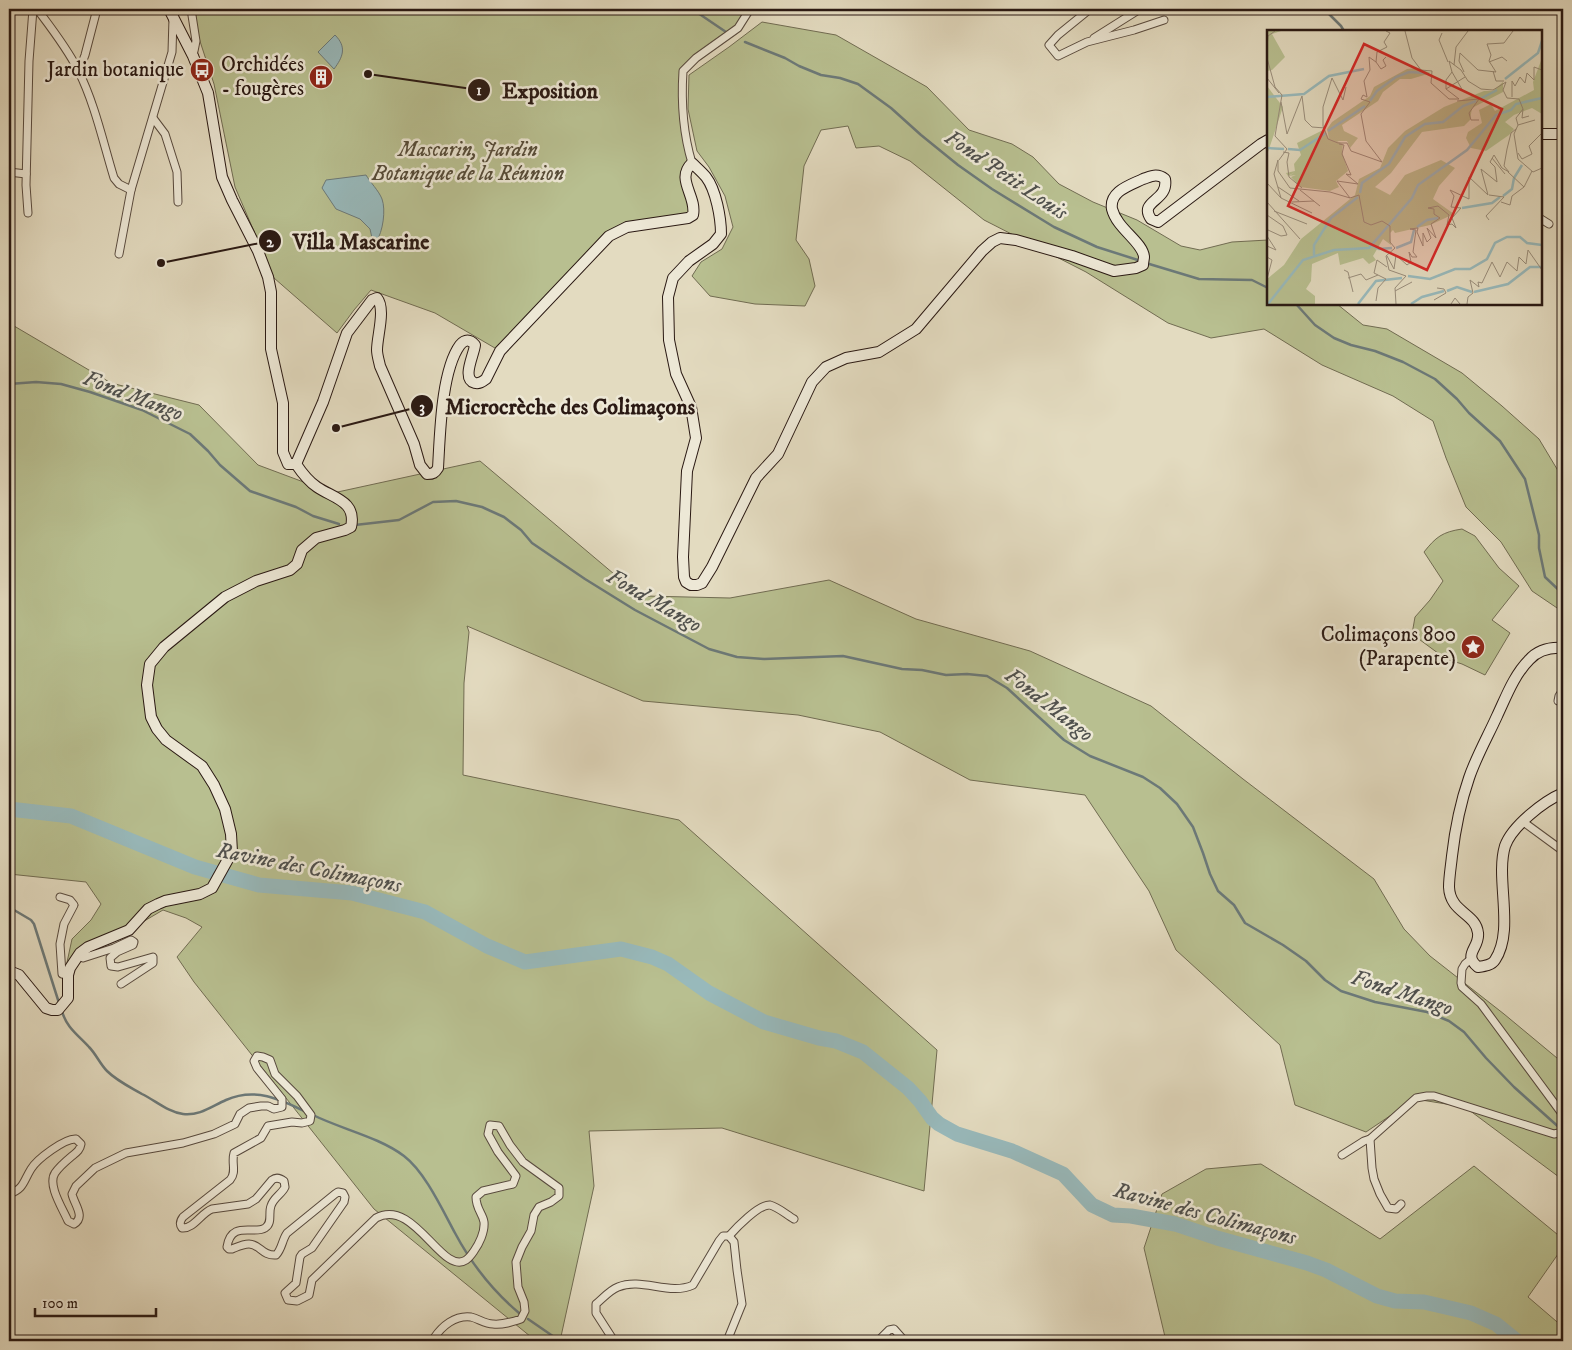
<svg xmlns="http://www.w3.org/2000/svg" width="1572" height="1350" viewBox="0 0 1572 1350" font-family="'IM FELL DW Pica',serif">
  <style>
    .green { fill: #b8bf90; stroke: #716c52 }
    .water { fill: #98b9bb; stroke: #6c7978 }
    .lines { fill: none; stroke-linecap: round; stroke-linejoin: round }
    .stream { stroke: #6c7978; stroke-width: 2.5 }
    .river { stroke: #98b9bb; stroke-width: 15 }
    .street-casing { stroke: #584a3e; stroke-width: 9 }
    .secondary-casing { stroke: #2a1913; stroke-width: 12 }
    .street { stroke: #ede8d6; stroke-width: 7 }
    .secondary { stroke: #ede8d6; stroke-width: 10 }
    .labels { text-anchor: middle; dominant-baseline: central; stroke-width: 5; stroke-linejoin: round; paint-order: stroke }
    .poi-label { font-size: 21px; fill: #2a1913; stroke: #ede8d6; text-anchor: end }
    .park-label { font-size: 21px; font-style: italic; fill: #554b38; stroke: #ede8d6 }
    .water-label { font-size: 22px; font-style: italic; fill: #50514e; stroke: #ede8d6 }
    .inset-river { fill: none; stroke: #98b9bb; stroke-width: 2.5 }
    .inset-road { fill: none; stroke: #998d7b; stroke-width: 1 }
    .view { fill: #d62828; fill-opacity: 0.15; stroke: #d62828; stroke-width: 2.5 }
    .inset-edge { fill: none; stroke: #2a1913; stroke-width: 2.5 }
    .leader { fill: none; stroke: #2a1913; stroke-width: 2 }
    .callout-dot { fill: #2a1913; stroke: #ede8d6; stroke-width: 2 }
    .mark-label { font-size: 15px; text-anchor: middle; font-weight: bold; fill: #fff }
    .callout-label { font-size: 22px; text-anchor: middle; font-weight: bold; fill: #2a1913; stroke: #ede8d6; stroke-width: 5; stroke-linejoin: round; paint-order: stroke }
  </style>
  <rect width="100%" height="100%" fill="#e3dbc0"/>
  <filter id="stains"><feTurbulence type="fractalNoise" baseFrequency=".004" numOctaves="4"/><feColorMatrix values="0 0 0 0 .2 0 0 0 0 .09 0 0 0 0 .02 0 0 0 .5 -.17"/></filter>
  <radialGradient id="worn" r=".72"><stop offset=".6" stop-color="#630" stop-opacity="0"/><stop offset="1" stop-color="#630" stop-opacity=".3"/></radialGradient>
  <!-- green -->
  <g class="green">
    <path d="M196,9H750L738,28L683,71L681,100L692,163L686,168L693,215L609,236L500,351L435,313L371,290L354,310L337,333L274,278L235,187L214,84L195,26Z"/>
    <path d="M762,22L836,35L927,87L969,130L1012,144L1033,157L1059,184L1093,202L1137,220L1181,246L1200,250L1232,242L1268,240V304H1337L1363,325L1387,329L1462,373L1502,406L1539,439L1563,479V612L1532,591L1501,542L1466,507L1446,458L1433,421L1393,396L1322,365L1264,329L1211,338L1168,323L1086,272L984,220L910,161L879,146L856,148L848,126L821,130L804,166L796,240L809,259L815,286L805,306L755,304L710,296L692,276L701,262L722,249L733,227L725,196L709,167L697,151L688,109L689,75L729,47Z"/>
    <path d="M9,323L111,383L199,405L258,465L333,493L480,461L633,590L645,596L730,598L829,580L916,619L1030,651L1151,706L1243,779L1374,879L1404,929L1430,956L1504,1014L1563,1063V1180L1465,1107L1415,1099L1366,1132L1295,1105L1280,1045L1176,950L1149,891L1085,795L970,780L880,732L798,715L643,701L467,626L469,632L464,683L463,775L679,820L937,1050L924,1191L722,1128L589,1131L594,1186L560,1341H536L374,1209L194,982L177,957L202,927L186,918L163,910L66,967L72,939L91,920L101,904L86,882L9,874Z"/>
    <path d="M1462,529L1475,536L1499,568L1519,586L1492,620L1510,633L1485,675L1462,664L1446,659L1412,634L1415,617L1430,600L1443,581L1424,552C1436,537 1442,532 1462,529Z"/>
    <path d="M1261,1164L1380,1239L1474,1166L1563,1239V1247L1528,1297L1563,1327V1341H1166L1144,1248L1162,1194L1206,1169Z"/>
  </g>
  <!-- water -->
  <g class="water">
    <path d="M335,35C347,47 343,57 334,69L318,52Z"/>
    <path d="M366,175C370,182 379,191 382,199C386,210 383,232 376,242L372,238L370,229L360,219L336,209L322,188L326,180Z"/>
  </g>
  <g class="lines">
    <!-- stream -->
    <g class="stream">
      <path d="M692,9L726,32"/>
      <path d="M1324,9L1341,26L1344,31"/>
      <path d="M745,42L785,58L799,66L821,75L840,78L858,84L891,108L921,135L958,165L992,189L1054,227L1097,247L1141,261"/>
      <path d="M1146,263L1199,279L1252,280L1268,288"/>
      <path d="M1296,304L1315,325L1334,338L1351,345L1375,351L1403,362L1435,379L1457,399L1469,413L1500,441L1525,479L1539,535V548L1545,577L1563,594"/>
      <path d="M9,384L36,382L61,384L90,392L142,410L190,434L208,451L220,465L250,491L296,507L313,516L339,524"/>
      <path d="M355,525L399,520L433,502L456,501L482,507L504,517L521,530L532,543L585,579L635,610L709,649L737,657L764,659L843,656L902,669L922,670L946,675L967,674L987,676L1007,688L1064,740L1090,756L1143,777L1160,788L1177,804L1193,827L1203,853L1210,874L1218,891L1234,905L1245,923L1283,945L1306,961L1325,980L1341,991L1375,1002L1427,1012L1449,1021L1464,1032L1486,1058L1514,1087L1562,1130"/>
      <path d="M9,907L31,920L34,924L59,1003"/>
      <path d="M62,1011C66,1027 78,1035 89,1047C96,1054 100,1064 107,1071C117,1081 130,1087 142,1094C156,1101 168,1112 183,1114C200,1116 212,1106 226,1100C255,1087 280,1099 306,1112"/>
      <path d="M313,1115C341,1129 379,1137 404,1156C425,1172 442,1209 455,1233C471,1263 493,1291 519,1313"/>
      <path d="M528,1319L560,1341"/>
    </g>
    <!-- river -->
    <path class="river" d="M9,809L71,816L195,867L259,885L352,893L425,912L487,946L525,962L621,949L652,957L668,964L709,993L764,1022L819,1038L836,1041L863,1052L908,1088L920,1101L932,1118L939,1124L957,1134L1012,1151L1063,1174L1092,1205L1113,1215L1131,1216L1175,1224L1217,1238L1307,1263L1326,1270L1377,1296L1395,1301L1424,1302L1471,1313L1496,1324L1517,1341"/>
    <!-- street casing -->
    <g class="street-casing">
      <g id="street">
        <path d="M37,9C52,29 67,48 78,70C95,104 103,142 114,178L119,184L131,190"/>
        <path d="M191,9L196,41L193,56"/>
        <path d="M1090,9L1058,35L1049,45L1058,56L1087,42L1134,30L1164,20"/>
        <path d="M1094,38L1140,9"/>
        <path d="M79,71L85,55L97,9"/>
        <path d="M153,118L165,134L177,172L178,202"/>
        <path d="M692,163C683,133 681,102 683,71L696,58L738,28L750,9"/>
        <path d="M9,172L26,174"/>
        <path d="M28,213L26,185L29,61L33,9"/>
        <path d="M1541,219L1549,224"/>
        <path d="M119,254L131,190L172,52L173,18"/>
        <path d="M1558,701L1559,696L1563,690"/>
        <path d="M1522,821L1563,851"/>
        <path d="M60,897L70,900L74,905L64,924L60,944L62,974L68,975"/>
        <path d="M80,953L83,958L114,948L131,940L134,942L133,945L117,952L110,958L111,966L118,967L153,957V963L121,984"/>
        <path d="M1471,959L1465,964L1462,969L1461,983L1462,987L1481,1004L1563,1115"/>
        <path d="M1342,1155L1364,1141L1370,1139"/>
        <path d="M9,1194C24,1189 23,1182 31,1169C37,1159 65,1138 76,1139L81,1144C80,1150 77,1152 72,1156C66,1161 59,1167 55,1173C47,1185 63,1209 68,1221L74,1224C86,1217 74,1204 72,1194L76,1186L95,1168L126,1153L183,1143L214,1134L235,1124L240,1114L249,1108L261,1106H268L274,1109L282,1107V1099L257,1068L254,1061L257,1056L263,1057L270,1060L275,1074L297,1096L311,1115L310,1121L302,1123L292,1122L268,1126L261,1138L234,1153C231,1163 237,1172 230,1180L183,1217C180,1221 179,1224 182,1228C194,1229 201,1213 212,1209L248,1204L256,1199L272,1180C276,1177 280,1178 284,1181L285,1187C282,1194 273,1198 271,1206C268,1213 273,1223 265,1228C254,1235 231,1220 227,1247L229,1249H232C237,1247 243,1244 249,1244C260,1244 262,1256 276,1255C282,1249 282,1240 287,1233L335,1194L338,1192L343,1193L345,1197L344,1202L312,1248L302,1254L300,1257L296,1283L285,1293L288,1300L297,1301L309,1295L312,1280L376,1218C414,1197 442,1276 466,1260C469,1258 472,1254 474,1251C479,1244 485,1232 484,1222C483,1214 476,1209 476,1197L483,1191L513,1184L516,1176L498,1152L488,1134L490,1125L499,1126L510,1145L523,1162L559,1188V1196L551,1202L539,1207L534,1215L531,1231L522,1247L516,1262L518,1287L524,1302L525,1311L521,1319C512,1322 503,1325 493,1324C485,1324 479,1319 471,1317C455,1315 442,1326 434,1338L435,1341"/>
        <path d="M1401,1204L1396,1209L1388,1208L1380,1194L1374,1179L1372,1168L1370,1139L1416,1098L1427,1096H1434L1554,1134L1563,1132"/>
        <path d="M729,1236C736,1228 759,1204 770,1205C778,1207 787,1215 794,1219"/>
        <path d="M614,1341L596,1313V1304C603,1298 610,1290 618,1287C642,1277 669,1296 693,1285L719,1241L723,1236H729L734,1242L737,1270L742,1304L727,1341"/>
        <path d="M878,1341L889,1330L894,1329L902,1338L903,1341"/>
      </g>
    </g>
    <!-- secondary casing -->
    <g class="secondary-casing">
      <g id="secondary">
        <path d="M169,9L193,56L208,93L222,177L232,200L258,251L268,277L271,292V349L283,403V452L288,464H296"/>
        <path d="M1541,134H1563"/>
        <path d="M296,464L323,402L347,333L372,300L377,298C386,309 377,336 377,350C377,355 379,361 380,366L414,444L420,465L427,474C433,474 435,473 438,468C440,436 441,371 460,345C465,339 470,339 475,345C474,355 461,379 475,383C479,384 482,382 486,379L500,351L609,236L627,227L688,218L693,215C697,196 675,179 692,163C696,167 702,172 706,177C716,190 721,218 721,234L713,244L689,261L673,278L668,297L669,340L676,374L691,407L696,438L687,471L683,557L684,577L686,582L691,585H697L702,583L712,567L756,478L778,454L812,382L826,367L846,358L879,352L916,329L982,251L992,242L1000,238L1016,240L1072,256L1114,271L1136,268L1143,265C1143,262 1144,259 1144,257C1143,242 1117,229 1112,209C1109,191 1131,185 1143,179C1152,176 1157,173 1165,179C1169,202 1138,200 1151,219L1158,222L1261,144L1268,140"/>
        <path d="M1563,648C1550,647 1538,650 1529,660C1514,675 1506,697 1497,716C1488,736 1476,757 1469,778C1460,804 1455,830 1452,856C1451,866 1449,877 1449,887C1450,913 1476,913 1478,933C1480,948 1462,954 1478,967C1485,966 1492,965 1495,960C1515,930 1495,879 1505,846C1512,826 1544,801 1563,793"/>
        <path d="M9,971L19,975L46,1008L52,1010H58L68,998V975L70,968L80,953L88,947L129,930L148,909L158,904L165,901L200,894L212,888L232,852L231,834L225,809L214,785L202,766L166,740L157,729L151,717L147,685L150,664L164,647L225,597L256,581L290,570L297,564L302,550L316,538L345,530L351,527C357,501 333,498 317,487C308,481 302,473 296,464"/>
      </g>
    </g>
    <!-- street -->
    <use href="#street" class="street"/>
    <!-- secondary -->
    <use href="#secondary" class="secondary"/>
  </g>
  <!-- icons -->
  <defs>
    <g id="bus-disc" transform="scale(1.25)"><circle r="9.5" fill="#8f2418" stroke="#ede8d6"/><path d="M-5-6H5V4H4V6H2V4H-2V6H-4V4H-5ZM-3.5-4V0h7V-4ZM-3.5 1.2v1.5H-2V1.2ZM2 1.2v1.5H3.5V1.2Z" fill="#fff"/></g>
    <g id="building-disc" transform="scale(1.25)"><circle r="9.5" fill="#8f2418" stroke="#ede8d6"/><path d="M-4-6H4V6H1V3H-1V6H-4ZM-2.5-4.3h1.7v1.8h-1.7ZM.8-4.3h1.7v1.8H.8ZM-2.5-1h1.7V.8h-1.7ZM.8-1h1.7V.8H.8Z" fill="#fff"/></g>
    <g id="sight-disc" transform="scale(1.25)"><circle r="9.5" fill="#8f2418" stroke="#ede8d6"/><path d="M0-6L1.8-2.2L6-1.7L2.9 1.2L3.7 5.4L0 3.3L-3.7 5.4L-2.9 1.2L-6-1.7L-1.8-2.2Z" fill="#fff"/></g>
  </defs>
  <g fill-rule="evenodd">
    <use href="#bus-disc" x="202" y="70"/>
    <use href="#building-disc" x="321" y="77"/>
    <use href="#sight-disc" x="1473" y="647"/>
  </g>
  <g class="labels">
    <!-- poi labels -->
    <g class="poi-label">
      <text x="304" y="65">Orchidées<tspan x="304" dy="24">- fougères</tspan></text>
      <text x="184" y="70">Jardin botanique</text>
      <text x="1456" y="635">Colimaçons 800<tspan x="1456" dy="24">(Parapente)</tspan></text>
    </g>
    <!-- park labels -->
    <g class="park-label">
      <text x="468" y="150">Mascarin, Jardin<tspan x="468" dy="24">Botanique de la Réunion</tspan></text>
    </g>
    <!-- water labels -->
    <g class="water-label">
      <text transform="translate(1006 175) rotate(34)">Fond Petit Louis</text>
      <text transform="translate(133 396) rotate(21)">Fond Mango</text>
      <text transform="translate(654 601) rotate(30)">Fond Mango</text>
      <text transform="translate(1049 705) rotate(38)">Fond Mango</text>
      <text transform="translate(309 868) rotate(11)">Ravine des Colimaçons</text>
      <text transform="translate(1402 993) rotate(18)">Fond Mango</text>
      <text transform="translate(1205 1214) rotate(15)">Ravine des Colimaçons</text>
    </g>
  </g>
  <!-- overview -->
  <g transform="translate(1267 30)">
    <rect width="275" height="275" fill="#e3dbc0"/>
    <path d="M0,1H14L5,4L18,27L5,40L0,41ZM275,28V84L265,78L247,85L238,92L247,99L242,105L219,121L204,118L199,108L201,102L215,93L212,80L224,74L228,81L267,60L266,52ZM150,38L164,43L144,49H133L116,62L111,71L75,95L77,101L91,108L83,118L80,111H70L76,114L75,122L81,141L69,151L72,157L63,161L33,157L24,147L29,145L22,146L28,142L21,146L19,143L28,141L27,134L34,125L30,113L58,99L62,109L60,99L65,92L103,66L107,57L140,39ZM236,52V62L205,78L203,90L197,96L155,102L124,143L108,157L123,165L138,145L174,130L188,138L172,156L166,169L187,184L163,195L128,203L126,200L123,203L124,215L116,209L106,226L109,230L102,234L96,228L73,235L71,223L45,234L44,251L39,259L48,266V274H0V249L17,235L34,209L88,165L92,149L113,138L121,118L138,101L177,77L217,61H226ZM0,56L16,77L1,122L0,121Z" fill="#b8bf90"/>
    <path class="inset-river" d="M238,49L271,23L275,11M0,67L37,64L62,46L97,39M213,69L230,60M103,71L110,61L129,47L142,42L159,43M61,101L98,76M0,118L17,119M21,119L33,120L59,103M93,163L95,153L122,134L138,107L158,94L176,92L196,76L209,71M236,166L245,159L247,148L255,135M195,178L225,173L233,167M150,197L160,190L171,188M104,215L112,219L125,218M129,218L144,212L147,200M47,228V215L64,188L91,167M141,246L163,249L188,239H203L220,229L228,213L240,207H253L260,213L275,215M180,261L190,257L205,262M207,262L241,254L263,237H275M1,274L36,230L67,220L102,218L145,168L151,155L200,120L229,85L244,80L249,74L275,68M91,274L109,251L135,248M144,274L155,267L177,261"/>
    <path class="inset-road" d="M138,1L145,28L154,40L165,41L164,53L182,69H192L179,59V50L185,42L182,31L194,40L201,51L214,59L226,60L239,52L236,60L240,68L252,69L256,79L249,88L251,95L247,104L251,129L266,142L275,138M175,3L172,10L181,32M0,17L1,6L8,1M0,28L8,57L15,65L8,106L20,119L12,130M109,32L114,39L119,36L116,30L119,27M222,32L235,27L240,31M187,35L189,17L201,1M226,41L229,51H237M185,42L196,61L201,63M197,42L192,31L193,23L211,40L229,42L222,31L224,25L220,14L237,13L246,1M0,48L12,63M179,59L198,47M245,67V51L248,56L253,47L258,53L260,43L267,50V37L275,40M190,71L212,69L202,83L204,90H212M14,72L20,104L35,66L38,90L45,97L58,98M256,79L255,88L262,86M251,95L268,90M71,113L61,109L56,96V77L65,48L76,70L79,57M71,113H80L84,121L115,132L99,111L94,84L103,72L94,69L96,65L100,67L97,51L103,40L102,27L109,32L110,22L120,17L117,12L123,3L119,1M72,114L77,115L75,124L84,145L79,144L91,154L70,151L83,168M16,122L22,123L20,132L22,147L35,158M251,123L255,129L265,124L262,116L275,103M225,128L238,144M241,142L257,157M0,153L14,168L7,144L11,130V141L23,158L63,162L83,168M11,157L32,171M33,160L53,176M222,165L237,167L219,186L222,190M14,168L45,183M83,168L92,165L97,192L104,195L115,191L123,196V212L128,218L119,226L122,240L139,246L128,258L129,274M0,172L33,209M25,172L47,171M234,172L243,175L245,166L257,157L265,141M7,181L40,194M0,185L16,196L20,205L14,206L1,200M0,206L9,220L0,216M120,226L127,239L129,225L140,235L144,232L142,222L145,227H150L146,222L149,200L143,199L151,198L150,202L156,216V203L160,212L164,208L160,198L169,208L164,194L173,188L167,184V179L161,178L171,176L182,185L180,195L185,194L189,198L185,188L194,178L184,177L187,166L183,160L202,169V147L221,165L214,139L230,152L228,137L223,132L227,125L235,138L242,142L237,136L240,119L244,103L249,99M0,227L5,230L0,249M77,240L81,242L86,262M81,248L94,244L99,250L111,245M128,261L145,252M167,270L179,263L177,259L170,258M109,271L111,258L119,249L107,243L110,230L120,237M184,274L188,268L193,274M200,274L201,267L206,263L203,250L212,257L211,252L215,253L225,232L233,247L240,232L250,241L252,227L259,234L261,220L275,240"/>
    <path class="view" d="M97,14L235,79L160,240L21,176Z"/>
    <rect width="275" height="275" class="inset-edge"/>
  </g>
  <!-- callouts -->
  <path class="leader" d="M368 74L479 90M161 263L270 241M336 428L422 406"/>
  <g class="callout-dot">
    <circle cx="368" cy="74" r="5"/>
    <circle cx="161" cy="263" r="5"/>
    <circle cx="336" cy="428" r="5"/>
    <circle cx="479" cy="90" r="12"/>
    <circle cx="270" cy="241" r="12"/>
    <circle cx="422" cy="406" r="12"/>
  </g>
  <g class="mark-label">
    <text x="479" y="95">1</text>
    <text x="270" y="247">2</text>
    <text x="422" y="412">3</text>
  </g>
  <g class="callout-label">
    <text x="550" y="98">Exposition</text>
    <text x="361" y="249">Villa Mascarine</text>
    <text x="570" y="414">Microcrèche des Colimaçons</text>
  </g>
  <!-- margin -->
  <rect width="1572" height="1350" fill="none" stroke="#e3dbc0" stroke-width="30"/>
  <rect x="10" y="10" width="1552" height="1330" fill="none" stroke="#2a1913" stroke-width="2.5"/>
  <rect x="15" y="15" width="1542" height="1320" fill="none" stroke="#2a1913"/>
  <!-- scale -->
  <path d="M35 1308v8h121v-8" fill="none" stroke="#2a1913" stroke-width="2.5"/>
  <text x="42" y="1308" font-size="15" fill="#2a1913" stroke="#ede8d6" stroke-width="4" paint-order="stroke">100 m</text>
  <rect width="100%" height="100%" filter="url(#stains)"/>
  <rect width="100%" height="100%" fill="url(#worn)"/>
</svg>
